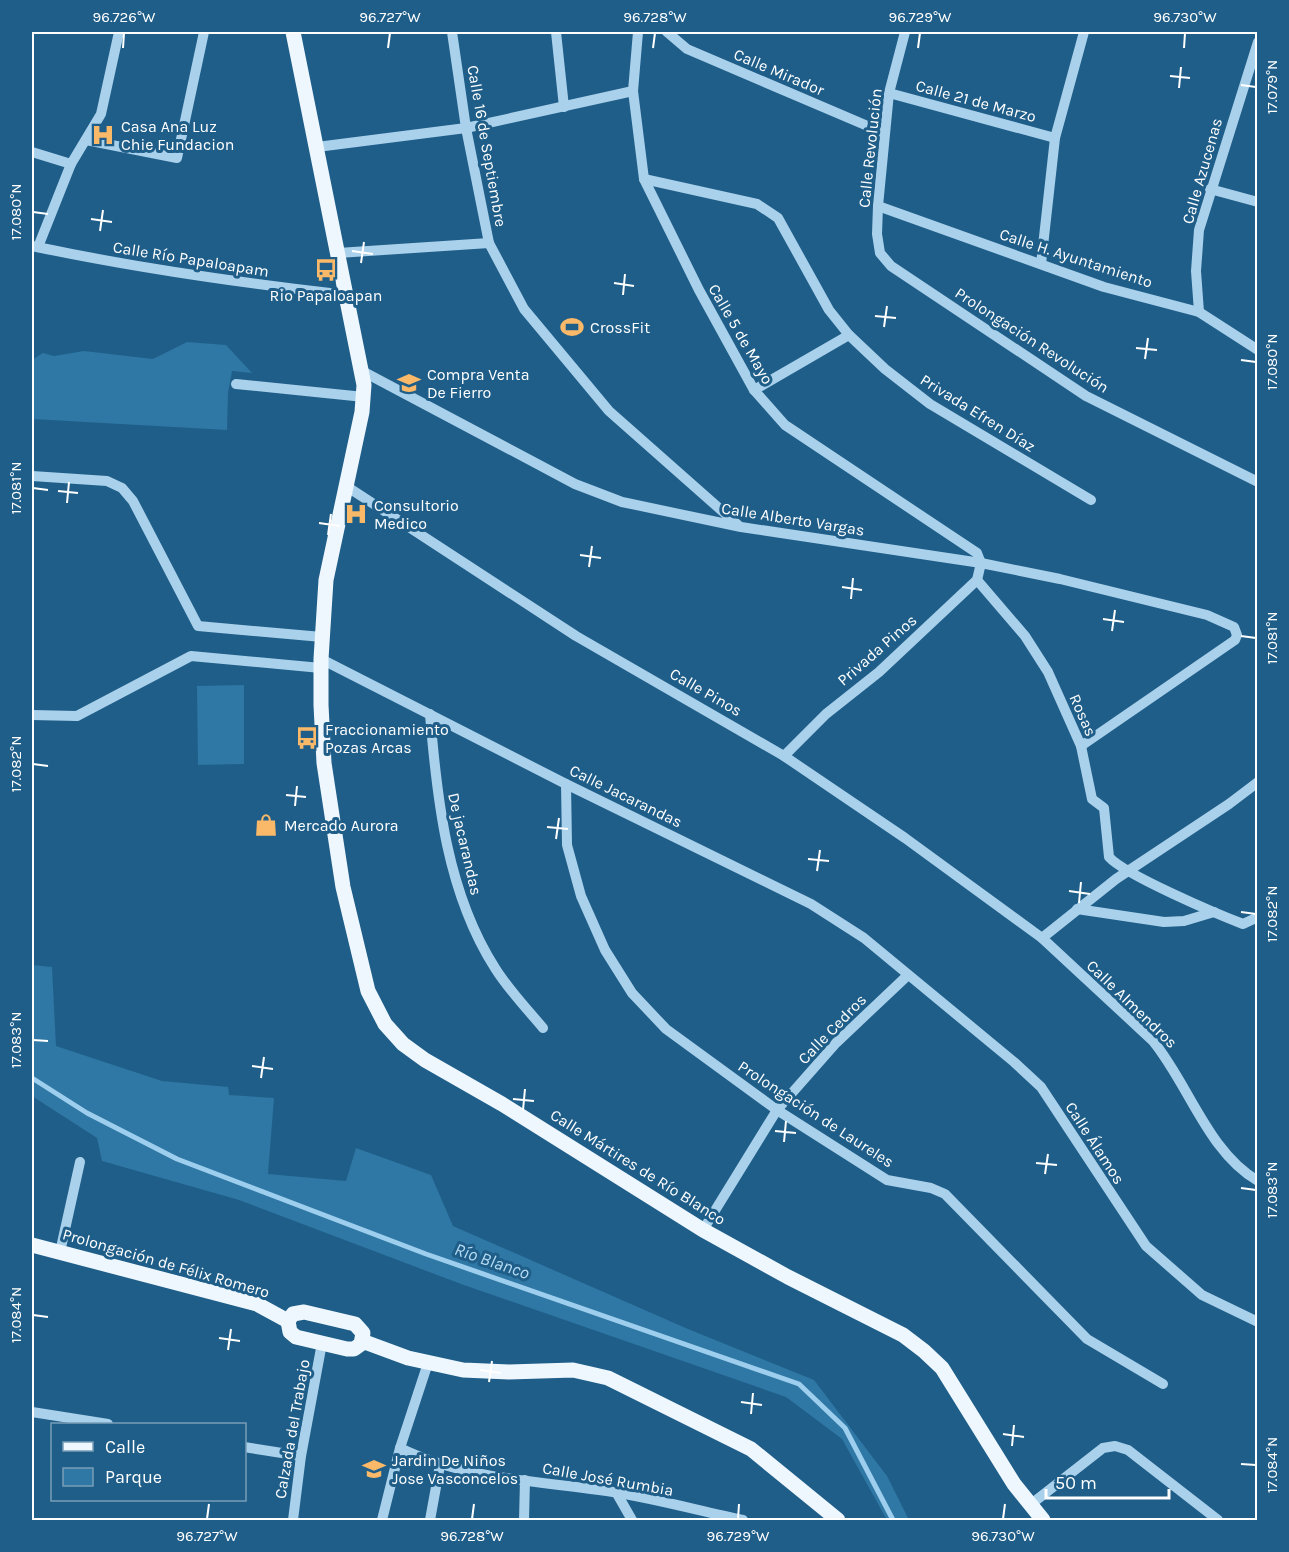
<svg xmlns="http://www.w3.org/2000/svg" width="1289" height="1552" viewBox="0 0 1289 1552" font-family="Karla,sans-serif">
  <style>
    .green { fill: #2f77a4 }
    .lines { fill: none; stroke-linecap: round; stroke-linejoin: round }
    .stream { stroke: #9dceed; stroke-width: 5 }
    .minor { stroke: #aad1eb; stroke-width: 10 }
    .major { stroke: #eef7fe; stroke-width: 15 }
    .ticks { fill: none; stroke: #fff; stroke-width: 2 }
    .labels { text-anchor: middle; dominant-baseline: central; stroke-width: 6; stroke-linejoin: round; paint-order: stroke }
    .street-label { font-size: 16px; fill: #fff; stroke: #1f5e89 }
    .poi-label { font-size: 16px; fill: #fff; stroke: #1f5e89; text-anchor: start }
    .water-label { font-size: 18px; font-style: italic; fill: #b5dbf2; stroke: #1f5e89 }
    .neatline { fill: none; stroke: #fff; stroke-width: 2 }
    .ticks-label { font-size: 15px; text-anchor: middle; fill: #fff }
  </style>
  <rect width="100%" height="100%" fill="#1f5e89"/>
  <!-- green -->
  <g class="green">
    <path d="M187,342L226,345L252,373L232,371L228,393L227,430L32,419V360L43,353L54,356L84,351L153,359Z"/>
    <path d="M244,685V764L198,765L197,686Z"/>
    <path d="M32,965L52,967L56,1046L162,1081L228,1087L229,1095L274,1098L268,1174L346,1181L356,1148L431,1175L453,1226L688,1329L814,1380L887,1476L909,1520H887L842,1439L786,1397L461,1284L239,1200L102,1161L97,1138L32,1096Z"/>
  </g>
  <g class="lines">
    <!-- stream -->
    <path class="stream" d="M32,1078L87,1113L177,1159L426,1254L799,1384L845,1428L893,1520"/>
    <!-- minor -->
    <g class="minor">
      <path d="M452,32L466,128L489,243L524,309L609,411L738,525"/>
      <path d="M556,32L564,107"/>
      <path d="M638,32L633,91L644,179L699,290L754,390L785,425L977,553L981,563"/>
      <path d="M667,32L687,49L884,133"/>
      <path d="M905,32L889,93L878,206L877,234L880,253L891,266L1086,396L1258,482"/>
      <path d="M889,93L1055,138"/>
      <path d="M86,140L177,158L204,32"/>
      <path d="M317,147L466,128L633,91"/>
      <path d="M32,152L71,164"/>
      <path d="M644,179L757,204L778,218L829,310L849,335L885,369L930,404L1091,500"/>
      <path d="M1210,189L1258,202"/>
      <path d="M878,206L1104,287L1199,312L1258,350"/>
      <path d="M32,246C136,268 241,283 347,295"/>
      <path d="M38,247L71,164L101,114L119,32"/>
      <path d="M338,253L489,243"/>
      <path d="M1041,264L1055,138L1084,32"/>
      <path d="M1199,312L1196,271L1199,230L1258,42"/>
      <path d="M362,371L575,484L622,502L741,527L981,563L1060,579L1207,615L1234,627L1237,635L1235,640L1081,746"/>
      <path d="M236,384L364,397"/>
      <path d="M754,390L849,335"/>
      <path d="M32,476L107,481L122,488L133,501L198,626L322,637"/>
      <path d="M346,486L576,636L784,756L905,838L1042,938L1153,1041C1189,1085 1208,1152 1258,1181"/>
      <path d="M977,580L1025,636L1048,672L1081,746L1092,799L1104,808L1109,857C1125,875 1217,914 1243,924L1258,917"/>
      <path d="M321,659L566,784L811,904L864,938L1014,1062L1041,1087L1146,1246L1202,1295L1258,1322"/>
      <path d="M430,714C437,800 447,893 495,968C508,989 527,1009 543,1028"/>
      <path d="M32,715L77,716L191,656L321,668"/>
      <path d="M784,756L826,714L879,672L977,580L981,563"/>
      <path d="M566,784L567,845L581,896L605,950L632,993L666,1029L777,1110L887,1180L931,1188L945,1194L1087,1339L1163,1384"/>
      <path d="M1077,909L1164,922L1184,921L1214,912"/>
      <path d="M1042,938L1116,879L1229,804L1258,782"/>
      <path d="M703,1230L777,1110L836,1043L908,975"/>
      <path d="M60,1252L80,1162"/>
      <path d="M32,1412L108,1424"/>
      <path d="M244,1447L301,1456"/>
      <path d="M400,1448C465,1480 543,1481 613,1492C657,1499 700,1511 743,1520"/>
      <path d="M616,1492L632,1520"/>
      <path d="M1030,1505L1103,1448L1115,1446L1128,1450L1218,1520"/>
      <path d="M293,1520L301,1456L322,1343"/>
      <path d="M382,1520L400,1448L428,1363"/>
      <path d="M430,1520L440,1465"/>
      <path d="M524,1520L525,1480"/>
    </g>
    <!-- major -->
    <g class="major">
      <path d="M293,32L364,385L362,412L326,580L321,659V705L324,763L343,887L368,991L385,1024L403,1044L425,1060L502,1104L703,1230L788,1277L903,1335L924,1351L942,1368L1014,1484L1043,1520"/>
      <path d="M32,1245L257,1304L288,1321"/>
      <path d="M304,1312L355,1324L363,1333L361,1344L354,1349H347L296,1337L290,1332L288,1321L293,1314Z"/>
      <path d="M362,1341L408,1358L463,1370L509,1372L573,1370L608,1378L751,1449L838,1520"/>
    </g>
  </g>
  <!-- ticks -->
  <path class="ticks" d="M123,48L124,33M388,48L390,33M653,48L655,33M918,48L920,33M1184,48L1185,33M1170,76L1190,78M1241,85L1256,87M1179,88L1181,67M33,212L48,214M91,219L112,222M100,231L103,210M352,251L373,254M361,263L364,242M614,283L634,286M623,295L625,274M875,316L896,318M884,327L887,306M1136,348L1157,350M1145,359L1148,338M1241,360L1256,362M33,488L48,490M58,491L78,493M67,503L69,482M319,523L340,526M328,535L331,514M580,555L601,558M589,567L592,546M842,587L862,590M851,599L853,578M1103,619L1124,622M1112,631L1115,610M1241,636L1256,638M33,764L48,766M286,795L306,797M295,806L297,786M547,827L568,829M556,839L559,818M808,859L829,861M817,871L820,850M1069,891L1090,894M1079,903L1081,882M1241,912L1256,914M33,1040L48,1041M252,1066L273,1069M261,1078L264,1057M513,1099L534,1101M523,1110L525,1089M775,1131L796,1133M784,1142L786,1121M1036,1163L1057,1165M1045,1174L1048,1154M1241,1188L1256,1190M33,1315L48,1317M219,1338L240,1341M228,1350L231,1329M480,1370L501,1373M489,1382L492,1361M741,1402L762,1405M751,1414L753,1393M1003,1434L1024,1437M1012,1446L1014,1425M1241,1464L1256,1465M207,1519L209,1504M472,1519L474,1504M738,1519L739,1504M1003,1519L1005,1504"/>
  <!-- icons -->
  <defs>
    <g id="hospital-bare" transform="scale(1.8)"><path d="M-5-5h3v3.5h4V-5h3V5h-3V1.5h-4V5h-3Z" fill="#f9b969" stroke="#1f5e89" stroke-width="2.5" paint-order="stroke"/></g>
    <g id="bus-bare" transform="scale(1.8)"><path d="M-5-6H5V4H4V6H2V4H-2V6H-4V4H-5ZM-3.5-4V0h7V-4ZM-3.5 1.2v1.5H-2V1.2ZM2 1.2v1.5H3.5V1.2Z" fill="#f9b969" stroke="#1f5e89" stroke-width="2.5" paint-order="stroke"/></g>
    <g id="stadium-bare" transform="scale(1.8)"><path d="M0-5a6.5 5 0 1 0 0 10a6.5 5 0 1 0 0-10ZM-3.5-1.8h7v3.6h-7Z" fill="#f9b969" stroke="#1f5e89" stroke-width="2.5" paint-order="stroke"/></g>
    <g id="school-bare" transform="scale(1.8)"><path d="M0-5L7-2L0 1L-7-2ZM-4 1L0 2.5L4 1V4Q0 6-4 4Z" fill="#f9b969" stroke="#1f5e89" stroke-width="2.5" paint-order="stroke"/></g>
    <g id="shop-bare" transform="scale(1.8)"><path d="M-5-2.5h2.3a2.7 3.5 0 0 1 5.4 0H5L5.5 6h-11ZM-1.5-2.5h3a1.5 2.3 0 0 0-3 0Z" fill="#f9b969" stroke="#1f5e89" stroke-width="2.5" paint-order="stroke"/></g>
  </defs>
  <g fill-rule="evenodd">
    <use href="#hospital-bare" x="103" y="135"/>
    <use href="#bus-bare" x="326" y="270"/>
    <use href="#stadium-bare" x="572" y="327"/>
    <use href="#school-bare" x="409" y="383"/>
    <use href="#hospital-bare" x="356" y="514"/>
    <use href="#bus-bare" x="307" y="738"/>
    <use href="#shop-bare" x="266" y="825"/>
    <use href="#school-bare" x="374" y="1469"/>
  </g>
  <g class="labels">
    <!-- street labels -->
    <g class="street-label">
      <text transform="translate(779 72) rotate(23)">Calle Mirador</text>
      <text transform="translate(976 101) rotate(15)">Calle 21 de Marzo</text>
      <text transform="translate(487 146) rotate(80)">Calle 16 de Septiembre</text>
      <text transform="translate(870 148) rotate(-84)">Calle Revolución</text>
      <text transform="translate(1202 171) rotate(-74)">Calle Azucenas</text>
      <text transform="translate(1076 258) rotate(18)">Calle H. Ayuntamiento</text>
      <text transform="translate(191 259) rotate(9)">Calle Río Papaloapam</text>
      <text transform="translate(741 334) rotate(60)">Calle 5 de Mayo</text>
      <text transform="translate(1032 340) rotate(33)">Prolongación Revolución</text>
      <text transform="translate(978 413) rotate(32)">Privada Efren Díaz</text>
      <text transform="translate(793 519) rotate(9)">Calle Alberto Vargas</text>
      <text transform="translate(877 650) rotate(-41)">Privada Pinos</text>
      <text transform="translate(706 692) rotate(30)">Calle Pinos</text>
      <text transform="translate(1083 715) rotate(66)">Rosas</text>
      <text transform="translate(626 796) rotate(26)">Calle Jacarandas</text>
      <text transform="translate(465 844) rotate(77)">De jacarandas</text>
      <text transform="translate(1132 1004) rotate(44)">Calle Almendros</text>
      <text transform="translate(832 1029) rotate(-46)">Calle Cedros</text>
      <text transform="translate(816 1114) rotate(33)">Prolongación de Laureles</text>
      <text transform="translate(1095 1143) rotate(57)">Calle Álamos</text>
      <text transform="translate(638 1167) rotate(32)">Calle Mártires de Río Blanco</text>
      <text transform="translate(166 1263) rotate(16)">Prolongación de Félix Romero</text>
      <text transform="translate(292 1429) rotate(-80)">Calzada del Trabajo</text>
      <text transform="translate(608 1479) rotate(10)">Calle José Rumbia</text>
    </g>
    <!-- poi labels -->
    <g class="poi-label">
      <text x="121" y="126">Casa Ana Luz<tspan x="121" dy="18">Chie Fundacion</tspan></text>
      <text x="326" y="295" text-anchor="middle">Rio Papaloapan</text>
      <text x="590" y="327">CrossFit</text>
      <text x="427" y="374">Compra Venta<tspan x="427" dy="18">De Fierro</tspan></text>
      <text x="374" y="505">Consultorio<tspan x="374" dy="18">Medico</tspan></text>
      <text x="325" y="729">Fraccionamiento<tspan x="325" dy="18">Pozas Arcas</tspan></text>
      <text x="284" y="825">Mercado Aurora</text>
      <text x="392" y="1460">Jardin De Niños<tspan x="392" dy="18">Jose Vasconcelos</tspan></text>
    </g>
    <!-- water labels -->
    <g class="water-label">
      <text transform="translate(492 1261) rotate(19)">Río Blanco</text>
    </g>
  </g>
  <!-- border -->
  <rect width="1289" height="1552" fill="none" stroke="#1f5e89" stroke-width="66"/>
  <!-- legend -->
  <rect x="51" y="1423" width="195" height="78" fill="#1f5e89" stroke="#799eb8" stroke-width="1.5"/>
  <rect x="63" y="1442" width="30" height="9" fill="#eef7fe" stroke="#799eb8" stroke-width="1.5"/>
  <text x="105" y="1453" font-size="18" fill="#ffffff">Calle</text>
  <rect x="63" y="1468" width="30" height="18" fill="#2f77a4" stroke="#799eb8" stroke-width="1.5"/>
  <text x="105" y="1483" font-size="18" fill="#ffffff">Parque</text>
  <!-- scale -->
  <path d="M1046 1489v9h123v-9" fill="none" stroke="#ffffff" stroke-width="3"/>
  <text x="1055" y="1489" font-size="18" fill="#ffffff" stroke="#1f5e89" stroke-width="4.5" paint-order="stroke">50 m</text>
  <rect x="33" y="33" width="1223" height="1486" class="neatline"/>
  <g class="ticks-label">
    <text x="124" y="22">96.726°W</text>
    <text x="390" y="22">96.727°W</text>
    <text x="655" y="22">96.728°W</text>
    <text x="920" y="22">96.729°W</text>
    <text x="1185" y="22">96.730°W</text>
    <text transform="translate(1272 87) rotate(-90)" y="5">17.079°N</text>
    <text transform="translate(16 212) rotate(-90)" y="5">17.080°N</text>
    <text transform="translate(1272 362) rotate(-90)" y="5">17.080°N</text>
    <text transform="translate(16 488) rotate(-90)" y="5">17.081°N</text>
    <text transform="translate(1272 638) rotate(-90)" y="5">17.081°N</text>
    <text transform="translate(16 764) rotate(-90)" y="5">17.082°N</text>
    <text transform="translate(1272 914) rotate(-90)" y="5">17.082°N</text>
    <text transform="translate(16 1040) rotate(-90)" y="5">17.083°N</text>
    <text transform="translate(1272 1190) rotate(-90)" y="5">17.083°N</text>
    <text transform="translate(16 1315) rotate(-90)" y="5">17.084°N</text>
    <text transform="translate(1272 1465) rotate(-90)" y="5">17.084°N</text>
    <text x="207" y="1541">96.727°W</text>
    <text x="472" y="1541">96.728°W</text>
    <text x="738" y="1541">96.729°W</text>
    <text x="1003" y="1541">96.730°W</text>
  </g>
</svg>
